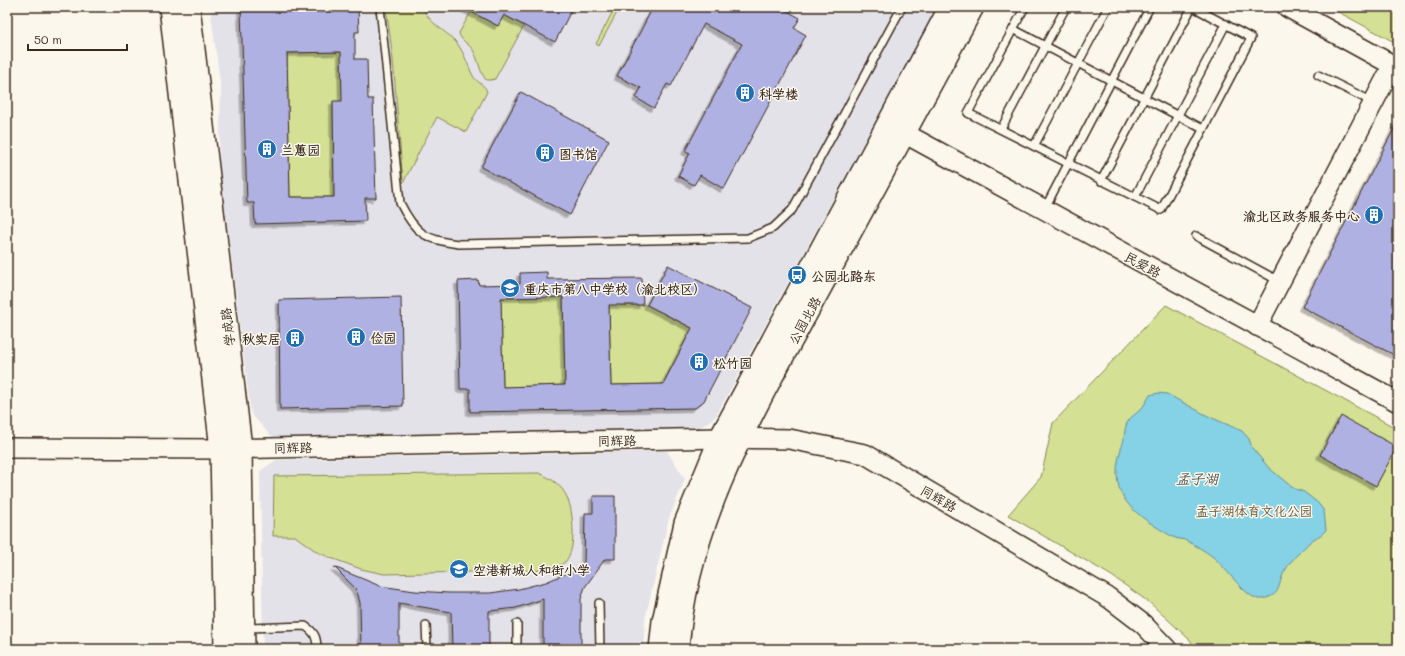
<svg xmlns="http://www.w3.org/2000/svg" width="1405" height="656" viewBox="0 0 1405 656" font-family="Mali,'LXGW WenKai TC',sans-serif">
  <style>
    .built { fill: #e4e2e9 }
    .green { fill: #d4e093; stroke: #888558 }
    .water { fill: #85d1e5; stroke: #678e95 }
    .building { fill: #afb1e2; stroke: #3b2a1e; fill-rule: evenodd; filter: url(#shadow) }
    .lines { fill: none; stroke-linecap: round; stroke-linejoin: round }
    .service-casing { stroke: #3b2a1e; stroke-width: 10 }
    .tertiary-casing { stroke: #3b2a1e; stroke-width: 22 }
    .secondary-casing { stroke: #3b2a1e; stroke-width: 24 }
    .service { stroke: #fbf7ec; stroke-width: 7 }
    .tertiary { stroke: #fbf7ec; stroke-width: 19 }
    .secondary { stroke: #fbf7ec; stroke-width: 21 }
    .labels { text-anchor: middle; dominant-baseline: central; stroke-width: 3; stroke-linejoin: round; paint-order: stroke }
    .poi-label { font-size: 13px; font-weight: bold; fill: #3b2a1e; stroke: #fbf7ec; text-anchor: start }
    .street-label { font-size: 13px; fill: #3b2a1e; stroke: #fbf7ec }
    .park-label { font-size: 13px; fill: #61583b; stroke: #fbf7ec }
    .water-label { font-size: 14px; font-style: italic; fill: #4e5450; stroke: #fbf7ec }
  </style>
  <defs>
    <filter id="shadow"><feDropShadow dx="-3.5" dy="3.5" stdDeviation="0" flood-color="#0004"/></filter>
  </defs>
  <rect width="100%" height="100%" fill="#fbf7ec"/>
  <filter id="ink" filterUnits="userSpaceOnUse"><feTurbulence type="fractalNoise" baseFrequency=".025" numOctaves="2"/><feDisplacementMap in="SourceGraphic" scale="8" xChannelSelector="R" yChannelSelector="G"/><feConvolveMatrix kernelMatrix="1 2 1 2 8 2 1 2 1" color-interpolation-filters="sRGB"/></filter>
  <g filter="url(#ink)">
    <!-- built -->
    <g class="built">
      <path d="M210,7H937L716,416L696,431L274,439L251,414L219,162L221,90Z"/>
      <path d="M667,451L685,479L669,518L645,619L643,649H263L260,471L276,460Z"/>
    </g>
    <!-- green -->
    <g class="green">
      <path d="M386,7H422C431,25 442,28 454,40C464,50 467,64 473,76C477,83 485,84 487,92L466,132L437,117L403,183L393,60Z"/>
      <path d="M615,7H620L599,46L596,44Z"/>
      <path d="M1329,7H1398V44Z"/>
      <path d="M471,12L498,26L504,15L524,26L495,79L491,80H486C479,71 479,60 473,50C469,44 460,40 459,33Z"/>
      <path d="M343,52V64H341L344,101L333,102L334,197H290L287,53Z"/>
      <path d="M563,297L565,385L503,387L501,298Z"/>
      <path d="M609,301L620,305H647L707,336L690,332L663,384L611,385Z"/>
      <path d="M1166,305L1398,429V649H1195L1191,641L1150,603L1112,576L1008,515L1041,477L1053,423Z"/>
      <path d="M539,473C568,485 572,503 573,532C573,542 572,554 565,562C561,565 556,568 552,570L384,574L361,569L331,558L317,552L295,536H273L274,476Z"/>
    </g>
    <!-- water -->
    <path class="water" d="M1158,393L1167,394L1208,416L1242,431L1249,439L1252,448L1269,468L1293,488L1304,492L1318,503L1324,511L1326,530C1319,538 1315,537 1310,542C1303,549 1290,561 1286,569C1276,584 1284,595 1262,599C1248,602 1225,566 1213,557C1204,550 1195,545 1185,540C1181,539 1177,539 1173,537C1132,513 1104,495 1123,443C1125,437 1124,429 1127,423C1130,417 1136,414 1140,410C1144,406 1147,400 1150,395Z"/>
    <!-- building -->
    <g class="building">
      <path d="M358,7L359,32H355V59H367L368,99H373L376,198H365L366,221L255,224L254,203H247L241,9ZM341,52L342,101H333L334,197H290L287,53Z"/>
      <path d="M462,7H573L555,42L504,15L498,26Z"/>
      <path d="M653,7H780L800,18L794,28L806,35L724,189L700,175L694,185L678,176L690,153L685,151L742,44L704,24L671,86L667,84L654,108L636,98L641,88L617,76Z"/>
      <path d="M521,92L609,140L570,215L481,167Z"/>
      <path d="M1398,121V357L1302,307Z"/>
      <path d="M668,265L752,308L704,401L695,408L470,412V389H460L458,281L478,280L479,285L520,284V273L547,272V279L642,278L643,305H609L611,385L663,384L692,328L647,305ZM563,297L565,385L503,387L501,298Z"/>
      <path d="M401,297L403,406L280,409L279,300Z"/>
      <path d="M1341,416L1397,447L1376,486L1320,455Z"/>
      <path d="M593,496H615V559H605L585,587L581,599V649H543V599L516,608L489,611V649H452L451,612L399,603V649H361L360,603L358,595L355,588L334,567L380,586L415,591L449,593H490L519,589L546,582L584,566L585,513H593Z"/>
    </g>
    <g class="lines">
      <!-- service casing -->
      <g class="service-casing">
        <g id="service">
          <path d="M380,7L400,203C415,233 425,240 459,244L748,238L773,228L792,210L902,7"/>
          <path d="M1025,7L968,113L1161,210L1251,38L1193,7"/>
          <path d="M1013,29L1203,129"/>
          <path d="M1318,75L1373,102"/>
          <path d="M1001,129L1066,7"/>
          <path d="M1034,146L1108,7"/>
          <path d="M1101,181L1192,7"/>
          <path d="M1135,197L1226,24"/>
          <path d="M1045,208L1150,7"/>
          <path d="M1196,236L1279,281"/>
          <path d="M599,603L600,649"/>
          <path d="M517,624V649"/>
          <path d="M426,625L427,649"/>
          <path d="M246,628L305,626C315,632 317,638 317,649"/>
        </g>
      </g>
      <!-- tertiary casing -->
      <g class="tertiary-casing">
        <g id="tertiary">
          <path d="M1287,7L1398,68"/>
          <path d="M891,126L1398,402"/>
          <path d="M1257,326L1393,65"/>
          <path d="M7,448L221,449L720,438L789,439L865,454L1109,598L1143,624L1167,649"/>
        </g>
      </g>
      <!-- secondary casing -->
      <g class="secondary-casing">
        <g id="secondary">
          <path d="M170,7L221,449L225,649"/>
          <path d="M189,7L241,448L244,649"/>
          <path d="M660,649L663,621L685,523L720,438L950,7"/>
          <path d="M678,649C688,516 759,402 821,287C872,194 922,100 973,7"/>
        </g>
      </g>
      <!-- service -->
      <use href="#service" class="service"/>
      <!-- tertiary -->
      <use href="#tertiary" class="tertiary"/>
      <!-- secondary -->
      <use href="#secondary" class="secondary"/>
    </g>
  </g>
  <!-- icons -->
  <defs>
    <g id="building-disc" transform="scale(1)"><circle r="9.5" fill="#1f6fb2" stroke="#fbf7ec"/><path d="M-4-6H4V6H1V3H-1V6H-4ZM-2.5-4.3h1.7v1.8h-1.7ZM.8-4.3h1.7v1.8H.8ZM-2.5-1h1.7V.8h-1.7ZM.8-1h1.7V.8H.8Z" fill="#fff"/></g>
    <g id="bus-disc" transform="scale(1)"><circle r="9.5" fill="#1f6fb2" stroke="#fbf7ec"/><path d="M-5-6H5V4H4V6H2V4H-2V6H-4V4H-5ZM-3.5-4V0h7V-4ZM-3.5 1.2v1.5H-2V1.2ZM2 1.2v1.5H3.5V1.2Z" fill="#fff"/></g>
    <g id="school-disc" transform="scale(1)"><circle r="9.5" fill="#1f6fb2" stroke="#fbf7ec"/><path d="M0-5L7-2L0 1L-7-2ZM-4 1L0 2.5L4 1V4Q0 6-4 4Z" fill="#fff"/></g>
  </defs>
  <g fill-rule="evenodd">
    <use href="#building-disc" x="745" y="93"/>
    <use href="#building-disc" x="267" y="149"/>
    <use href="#building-disc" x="545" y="153"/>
    <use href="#building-disc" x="1374" y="215"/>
    <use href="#bus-disc" x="797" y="275"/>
    <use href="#school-disc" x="510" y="288"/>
    <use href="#building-disc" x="356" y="337"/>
    <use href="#building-disc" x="295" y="338"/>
    <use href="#building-disc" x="699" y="362"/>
    <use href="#school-disc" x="459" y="569"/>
  </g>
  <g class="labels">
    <!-- poi labels -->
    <g class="poi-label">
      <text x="759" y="93">科学楼</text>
      <text x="281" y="149">兰蕙园</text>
      <text x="559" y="153">图书馆</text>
      <text x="1360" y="215" text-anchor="end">渝北区政务服务中心</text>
      <text x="811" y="275">公园北路东</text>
      <text x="524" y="288">重庆市第八中学校（渝北校区）</text>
      <text x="370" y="337">俭园</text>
      <text x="281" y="338" text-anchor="end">秋实居</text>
      <text x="713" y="362">松竹园</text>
      <text x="473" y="569">空港新城人和街小学</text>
    </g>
    <!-- street labels -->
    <g class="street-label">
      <text transform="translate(1143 264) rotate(28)">民爱路</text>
      <text transform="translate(804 320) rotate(-61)">公园北路</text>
      <text transform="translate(227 327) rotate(-97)">学成路</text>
      <text transform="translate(617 440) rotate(-1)">同辉路</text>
      <text transform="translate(293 447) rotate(-1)">同辉路</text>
      <text transform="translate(939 498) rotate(30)">同辉路</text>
    </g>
    <!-- park labels -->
    <g class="park-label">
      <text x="1254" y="510">孟子湖体育文化公园</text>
    </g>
    <!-- water labels -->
    <g class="water-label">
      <text x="1197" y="478">孟子湖</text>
    </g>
  </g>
  <!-- margin -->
  <rect width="1405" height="656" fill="none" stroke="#fbf7ec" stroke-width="24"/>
  <rect x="12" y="12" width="1381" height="632" fill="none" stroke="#3b2a1e" stroke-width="1.5" filter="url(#ink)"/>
  <!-- scale -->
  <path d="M28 44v6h99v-6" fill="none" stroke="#3b2a1e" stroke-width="2"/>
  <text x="34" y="44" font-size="12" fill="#3b2a1e" stroke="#fbf7ec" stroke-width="3" paint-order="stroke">50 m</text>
</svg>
